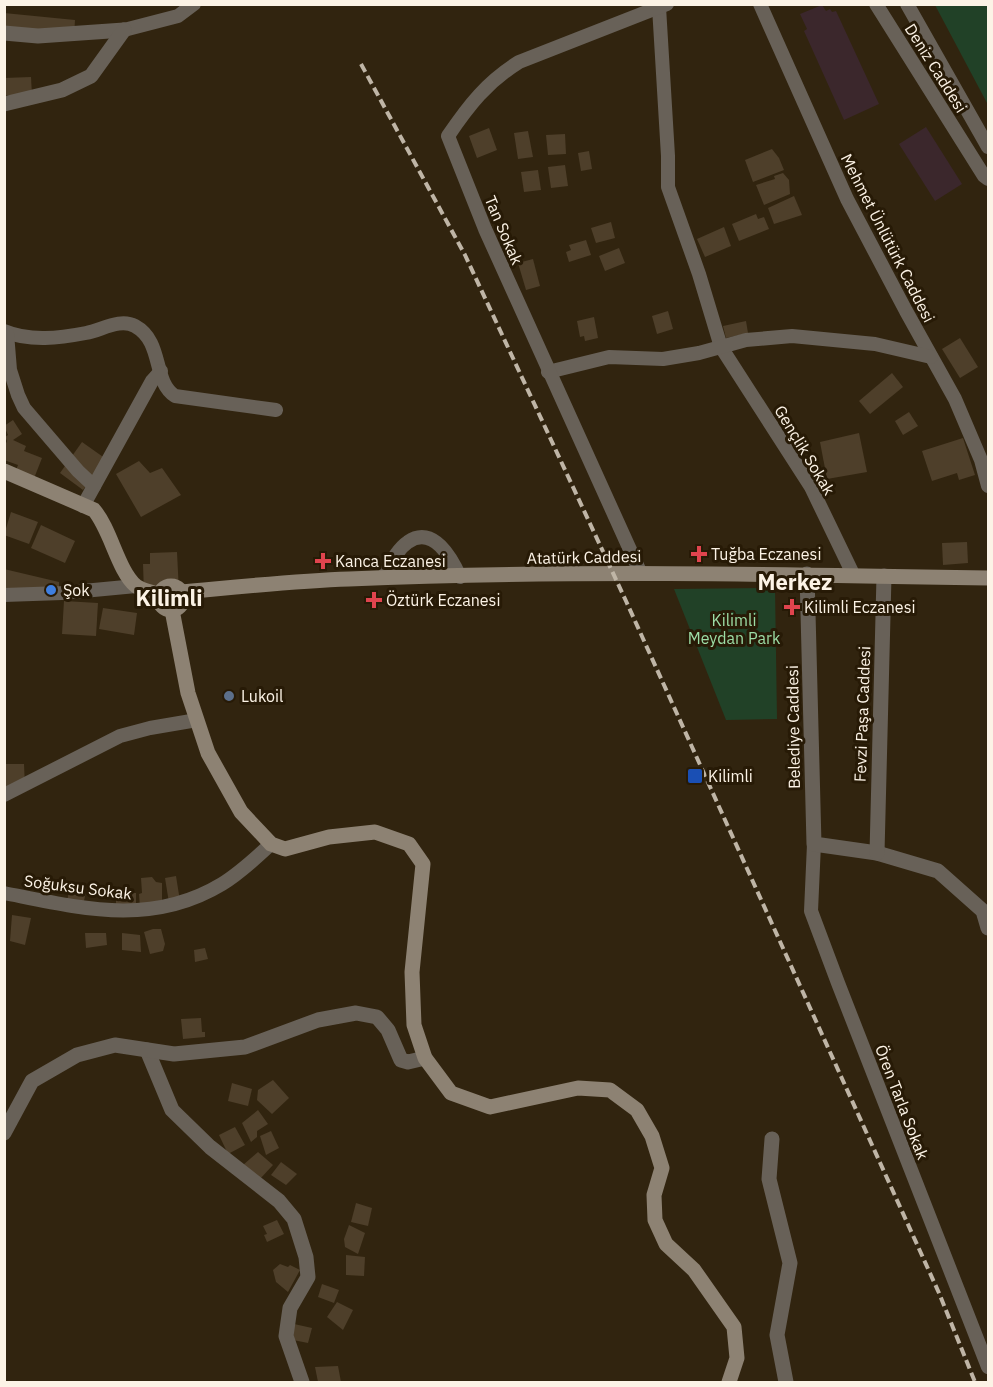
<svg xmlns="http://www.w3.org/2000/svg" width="993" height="1387" viewBox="0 0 993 1387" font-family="'IBM Plex Sans',sans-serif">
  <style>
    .education { fill: #3b272c }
    .green { fill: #214127 }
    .building { fill: #4e3f2a }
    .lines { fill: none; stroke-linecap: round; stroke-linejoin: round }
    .minor { stroke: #686158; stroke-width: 14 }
    .tertiary { stroke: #686158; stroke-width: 15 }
    .secondary { stroke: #8d8273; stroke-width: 15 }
    .rail { stroke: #bfb5a6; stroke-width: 4; stroke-dasharray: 9 4.5; stroke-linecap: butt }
    .health-dot { fill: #e0444e; stroke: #271a06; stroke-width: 2 }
    .shop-dot { fill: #3f7fe0; stroke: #271a06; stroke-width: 2 }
    .service-dot { fill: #5c6f8a; stroke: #271a06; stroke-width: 2 }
    .transit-dot { fill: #1a4fb4; stroke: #271a06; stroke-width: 2 }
    .labels { text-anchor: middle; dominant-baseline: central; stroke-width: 6; stroke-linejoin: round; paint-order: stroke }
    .street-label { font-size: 16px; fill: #fcf3e6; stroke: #271a06 }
    .poi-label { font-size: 16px; fill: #fcf3e6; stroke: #271a06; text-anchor: start }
    .park-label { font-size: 16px; fill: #9cdda6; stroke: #271a06 }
    .district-label { font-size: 22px; font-weight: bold; fill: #fcf3e6; stroke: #271a06 }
  </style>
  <rect width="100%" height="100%" fill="#31240f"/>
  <!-- education -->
  <g class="education">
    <path d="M822,5L826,11L830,9L832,12L836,11L879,104L844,120L804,31L807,29L800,14Z"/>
    <path d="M926,127L962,184L935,201L899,144Z"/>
  </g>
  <!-- green -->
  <g class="green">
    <path d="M935,5H988V102L987,103Z"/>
    <path d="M775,588L777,719L726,720L674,589Z"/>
  </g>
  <!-- building -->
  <g class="building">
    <path d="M4,13L75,20L74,36L4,30Z"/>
    <path d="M31,77L32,95H4V78Z"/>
    <path d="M489,128L497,150L477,158L469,136Z"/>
    <path d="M528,131L533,157L518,159L514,133Z"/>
    <path d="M565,134L566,154L548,155L546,135Z"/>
    <path d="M772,149L779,158L784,170L753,182L745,160Z"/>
    <path d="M589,151L592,169L581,171L578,153Z"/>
    <path d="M565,165L568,186L551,188L548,167Z"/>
    <path d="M538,170L541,190L524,192L521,172Z"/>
    <path d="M783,173L789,180L790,194L764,205L756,185L775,179L774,176Z"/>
    <path d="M794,196L802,215L774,224L768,208Z"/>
    <path d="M756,214L758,219L764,217L769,229L739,241L732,224Z"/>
    <path d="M611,222L615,238L596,243L591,228Z"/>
    <path d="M724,227L731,246L705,257L697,239Z"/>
    <path d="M586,240L591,255L569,262L566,252L571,250L569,245Z"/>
    <path d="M619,248L625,263L605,271L599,256Z"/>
    <path d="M533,259L540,286L526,290L518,263Z"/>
    <path d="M668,311L673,329L657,334L652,316Z"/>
    <path d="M594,317L598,338L585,341L584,336L580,337L577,321Z"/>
    <path d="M746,321L748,333L726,338L723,326Z"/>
    <path d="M960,338L978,367L960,378L942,349Z"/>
    <path d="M892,373L903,387L870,414L859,401Z"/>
    <path d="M909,412L918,426L903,435L895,421Z"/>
    <path d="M13,420L22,434L13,440L26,446L24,451L42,458L31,486L13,478L18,465L4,460V448L7,441L5,437L8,435L4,426Z"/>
    <path d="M859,433L867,472L827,479L820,442Z"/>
    <path d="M963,438L975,475L959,480L957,473L932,481L922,451Z"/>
    <path d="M82,442L106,459L83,490L60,473Z"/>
    <path d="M139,461L150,473L162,468L181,495L141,517L116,474Z"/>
    <path d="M11,512L38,522L29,544L4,535Z"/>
    <path d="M41,525L75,541L65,563L31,548Z"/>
    <path d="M967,542L968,563L943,565L942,543Z"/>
    <path d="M177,552L179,592L144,593L143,564H150V553Z"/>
    <path d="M4,569L59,582V597L4,599Z"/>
    <path d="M64,601L98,603L96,636L62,634Z"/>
    <path d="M103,608L137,613L134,635L99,629Z"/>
    <path d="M4,764H24L25,787H4Z"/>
    <path d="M176,876L180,901L169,903L165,878Z"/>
    <path d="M152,877L156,882L162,883V907L140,908L139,894L142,893L141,878Z"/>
    <path d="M70,887L86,892L83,905L67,901Z"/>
    <path d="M116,892L136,893V908L116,907Z"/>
    <path d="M12,915L31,918L25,945L10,941Z"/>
    <path d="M153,929H161L165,944L163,951L150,954L144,932Z"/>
    <path d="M85,933H106L107,945L86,948Z"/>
    <path d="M122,933L140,935L141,952L122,950Z"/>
    <path d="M205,948L208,959L195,962L194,950Z"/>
    <path d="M201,1018L202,1032H205V1037L183,1039L181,1019Z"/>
    <path d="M273,1080L289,1098L272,1114L257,1100L258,1090Z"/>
    <path d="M232,1083L252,1089L248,1106L228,1101Z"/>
    <path d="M258,1110L268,1124L257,1131V1137L251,1142L242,1123Z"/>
    <path d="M235,1127L245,1145L228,1154L219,1135Z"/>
    <path d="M271,1131L279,1148L266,1155L260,1136Z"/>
    <path d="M258,1152L273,1165L259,1180L243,1165Z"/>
    <path d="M281,1162L297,1174L286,1185L271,1175Z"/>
    <path d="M356,1203L372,1208L368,1226L351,1222Z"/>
    <path d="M277,1220L284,1234L267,1242L264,1235L267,1234L263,1226Z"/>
    <path d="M349,1225L365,1233L358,1254L345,1247L344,1239Z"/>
    <path d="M346,1255L365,1257L364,1276L346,1275Z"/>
    <path d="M280,1264L288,1267L290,1265L300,1270L288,1292L276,1282L273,1270Z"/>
    <path d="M322,1284L339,1290L334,1303L318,1297Z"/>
    <path d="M337,1302L353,1310L343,1330L327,1317Z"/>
    <path d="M294,1324L312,1328L308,1343L293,1340Z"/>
    <path d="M338,1366L341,1382H318L315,1367Z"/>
  </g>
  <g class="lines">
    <!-- minor -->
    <g class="minor">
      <path d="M760,4L847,199L906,311L955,399L981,460L988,486"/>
      <path d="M876,4L984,176L988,179"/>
      <path d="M907,4L988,147"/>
      <path d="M659,7L668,156V187L699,274L721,347L811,487L853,574"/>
      <path d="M124,30L178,16L194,4"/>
      <path d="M4,331C30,342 60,338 86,333C102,330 120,318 135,326C164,342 152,381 175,396L276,410"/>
      <path d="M7,333L10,370L18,395L24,408L78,471L94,486"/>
      <path d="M548,372L609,357L663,359L699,353L746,340L792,336L875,344L931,357"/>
      <path d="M83,506L152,381L161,371"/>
      <path d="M641,574L485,229L448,136C469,105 487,82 519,62L667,4"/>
      <path d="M383,578C390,566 396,550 408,542C433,524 452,559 460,577"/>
      <path d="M4,595L62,593L136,586"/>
      <path d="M4,795L120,736L150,728L197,720"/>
      <path d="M814,844L811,911L838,983L988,1367"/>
      <path d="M4,893C80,908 151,927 222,884C240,873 256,858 271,844"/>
    </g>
    <!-- tertiary -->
    <g class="tertiary">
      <path d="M4,33L38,36L124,30"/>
      <path d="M4,104L62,90L91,76L124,30"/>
      <path d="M807,574L814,844L877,853L938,871L983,911L988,928"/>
      <path d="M877,853L884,576"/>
      <path d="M147,1050L172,1110L210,1147L279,1201L294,1219L306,1257L308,1277L290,1308L286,1336L302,1382"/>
      <path d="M4,1133L32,1081L77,1055L115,1045L174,1054L245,1047L318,1020L356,1013L377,1017L388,1030L401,1060L408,1062L425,1058"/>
      <path d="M772,1139L769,1179L790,1263L777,1335L786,1382"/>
    </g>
    <!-- secondary -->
    <g class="secondary">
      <path d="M4,471L94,510C111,530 118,571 136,586C141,590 152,592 159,595"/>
      <circle cx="171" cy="598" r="12"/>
      <path d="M181,592C237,587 293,581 349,579C562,570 775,574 988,578"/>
      <path d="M172,610L188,693L208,753L241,812L271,844L285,849L329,837L375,832L409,844L423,864L412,972L414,1025L425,1058L451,1093L490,1107L578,1088L610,1090L637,1110L652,1136L662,1168L654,1195L655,1220L666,1244L694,1270L734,1327L737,1358L729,1382"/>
    </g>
    <!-- rail -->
    <path class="rail" d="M361,64L465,255L626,601L939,1293L975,1382"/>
  </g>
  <!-- markers -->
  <g class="health-dot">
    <path d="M696 545h6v6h6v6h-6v6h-6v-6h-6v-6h6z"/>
    <path d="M320 552h6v6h6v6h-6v6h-6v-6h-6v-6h6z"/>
    <path d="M371 591h6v6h6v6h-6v6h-6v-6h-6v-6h6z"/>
    <path d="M789 598h6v6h6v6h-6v6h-6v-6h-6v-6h6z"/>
  </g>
  <circle class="shop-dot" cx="51" cy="590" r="6"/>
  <circle class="service-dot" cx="229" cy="696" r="6"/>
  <rect class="transit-dot" x="687" y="768" width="16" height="16" rx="3"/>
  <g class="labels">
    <!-- street labels -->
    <g class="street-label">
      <text transform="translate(936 68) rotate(58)">Deniz Caddesi</text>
      <text transform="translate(504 230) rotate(67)">Tan Sokak</text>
      <text transform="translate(888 238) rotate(63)">Mehmet Ünlütürk Caddesi</text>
      <text transform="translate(805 450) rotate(59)">Gençlik Sokak</text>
      <text transform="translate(584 557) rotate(-1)">Atatürk Caddesi</text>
      <text transform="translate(862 714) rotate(-88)">Fevzi Paşa Caddesi</text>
      <text transform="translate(793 727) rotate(-91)">Belediye Caddesi</text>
      <text transform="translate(78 887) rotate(7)">Soğuksu Sokak</text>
      <text transform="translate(902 1102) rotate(69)">Ören Tarla Sokak</text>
    </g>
    <!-- poi labels -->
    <g class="poi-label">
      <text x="711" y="554">Tuğba Eczanesi</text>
      <text x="335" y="561">Kanca Eczanesi</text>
      <text x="63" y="590">Şok</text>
      <text x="386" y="600">Öztürk Eczanesi</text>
      <text x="804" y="607">Kilimli Eczanesi</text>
      <text x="241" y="696">Lukoil</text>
      <text x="708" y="776">Kilimli</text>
    </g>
    <!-- park labels -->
    <g class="park-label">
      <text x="734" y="620">Kilimli<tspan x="734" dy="18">Meydan Park</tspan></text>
    </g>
    <!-- district labels -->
    <g class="district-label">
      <text x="795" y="581">Merkez</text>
      <text x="169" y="597">Kilimli</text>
    </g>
  </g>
  <!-- border -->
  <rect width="993" height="1387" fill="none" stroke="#fcf3e6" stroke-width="12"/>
</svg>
